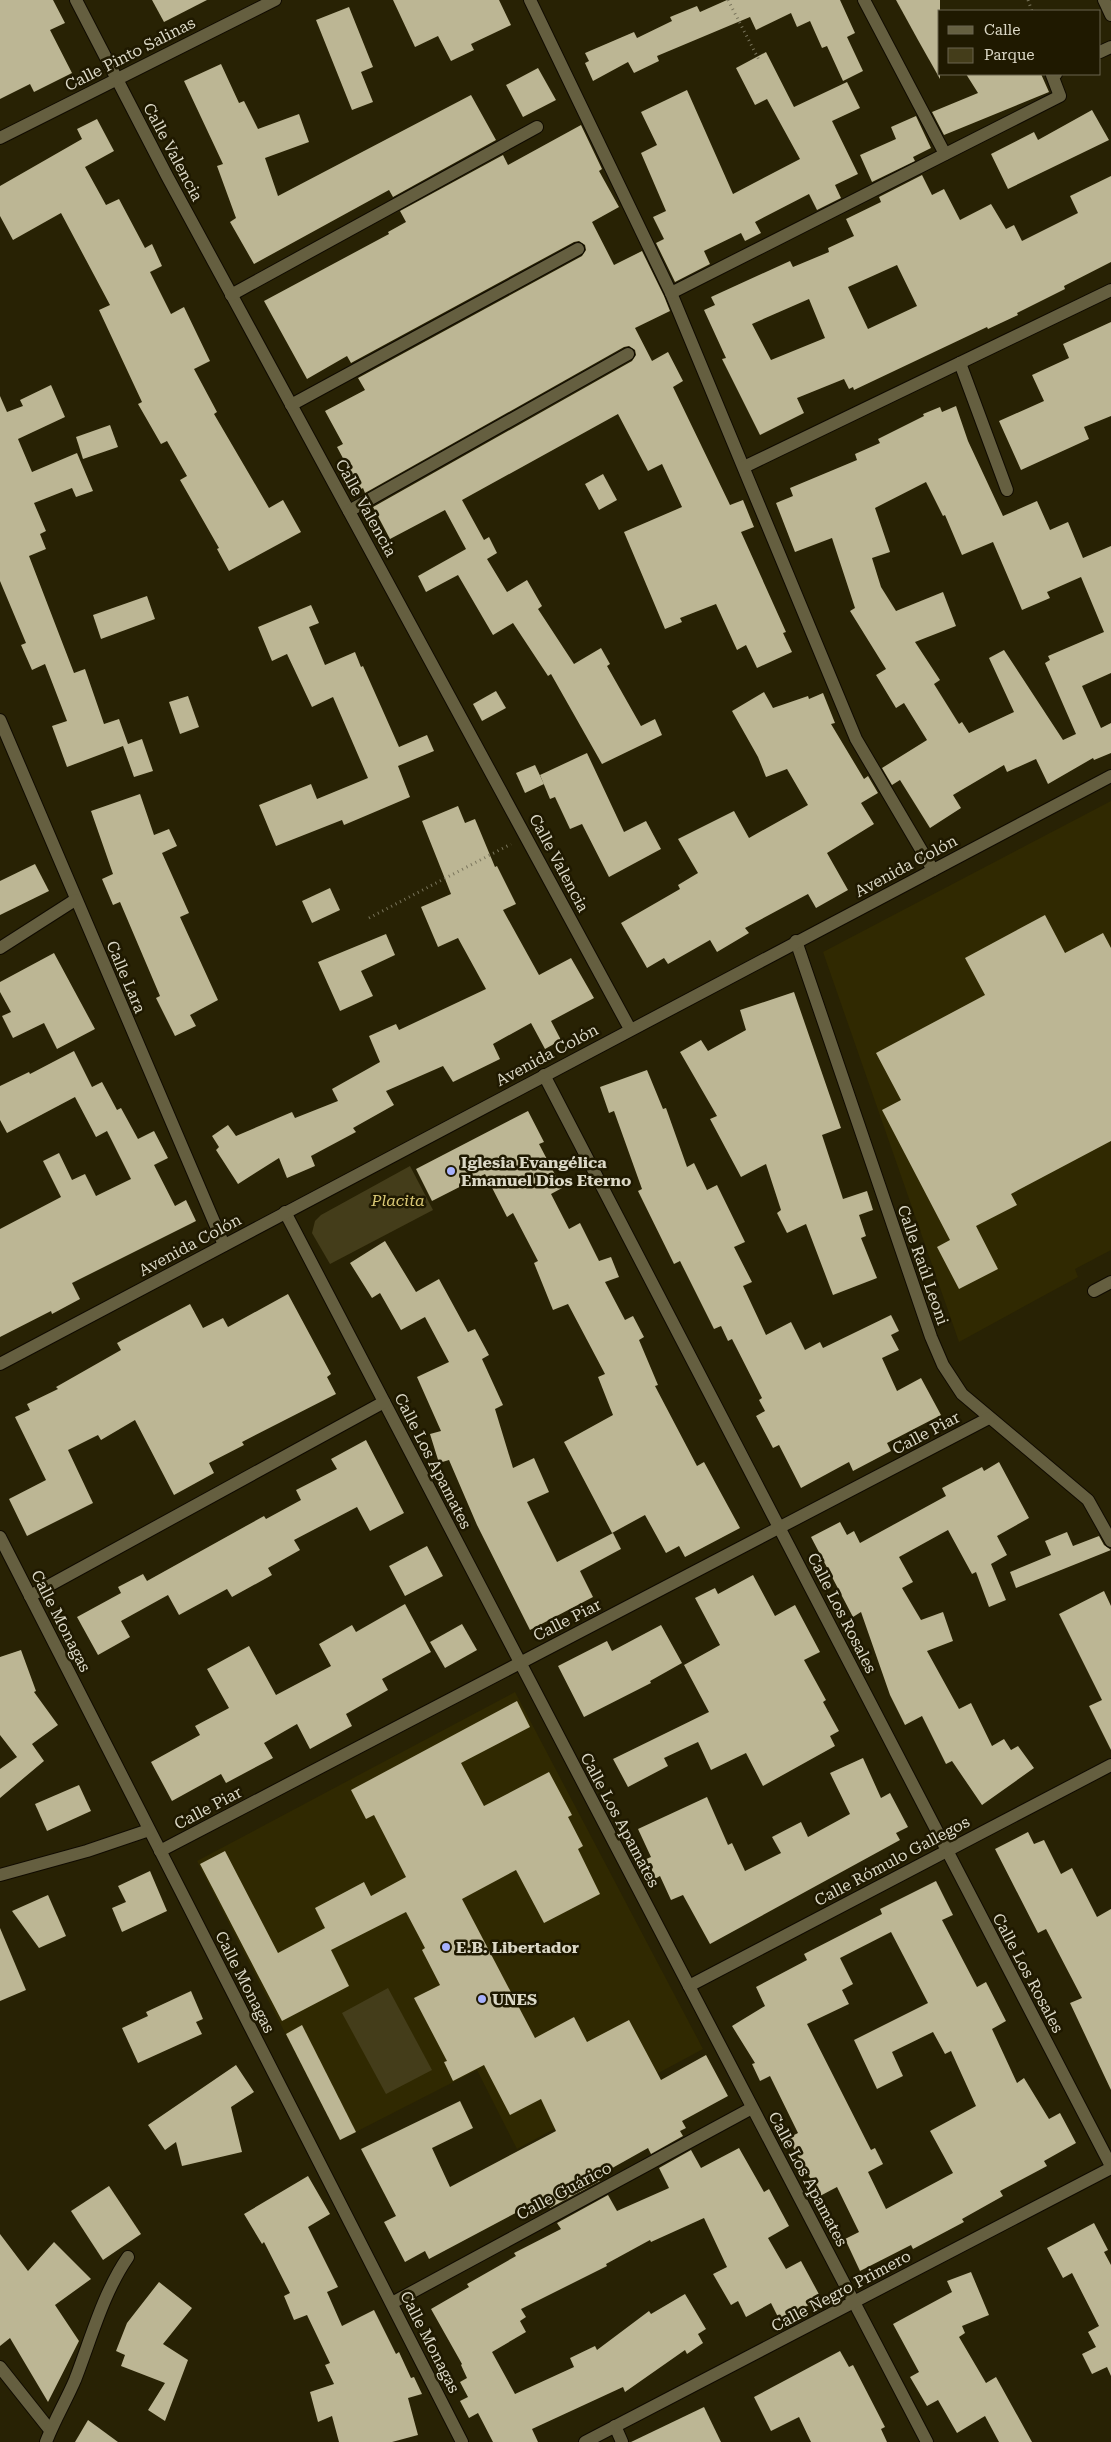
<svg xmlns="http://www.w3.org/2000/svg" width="1111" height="2442" viewBox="0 0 1111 2442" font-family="'Roboto Serif',serif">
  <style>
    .built { fill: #302901 }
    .green { fill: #443d1a }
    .building { fill: #bcb694; fill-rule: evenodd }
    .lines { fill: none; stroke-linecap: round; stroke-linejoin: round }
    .minor-casing { stroke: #100b00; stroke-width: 14 }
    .path { stroke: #7a755c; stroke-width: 3; stroke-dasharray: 1 4; stroke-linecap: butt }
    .minor { stroke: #655f40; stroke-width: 12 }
    .poi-dot { fill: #a7b1fc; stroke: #1f1900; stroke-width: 2 }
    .labels { text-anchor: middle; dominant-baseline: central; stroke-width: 5; stroke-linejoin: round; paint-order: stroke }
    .street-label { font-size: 16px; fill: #dbd8c6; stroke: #1f1900 }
    .poi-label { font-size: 16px; font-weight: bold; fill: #dbd8c6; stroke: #1f1900; text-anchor: start }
    .park-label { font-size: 16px; font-style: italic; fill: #d8c774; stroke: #1f1900 }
  </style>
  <rect width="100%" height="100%" fill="#282204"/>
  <!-- built -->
  <g class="built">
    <path d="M1111,801V1250L1075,1269L1078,1277L959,1342L823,952Z"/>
    <path d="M515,1692L703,2049L517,2149L477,2070L340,2140L197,1861Z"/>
  </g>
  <!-- green -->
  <g class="green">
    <path d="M410,1166L433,1210L330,1264L312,1233L315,1221L321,1215Z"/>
    <path d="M388,1988L432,2070L386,2094L342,2013Z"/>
  </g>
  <!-- building -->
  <g class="building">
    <path d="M0,0H53L65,23L50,30L72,73L34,92L30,84L0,99Z"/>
    <path d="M152,0H207L164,22Z"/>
    <path d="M393,0H499L511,25L471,44L474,50L451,61L438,36L415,47Z"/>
    <path d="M727,0H840L855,33L847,37L863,71L843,81L827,46L822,48L810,21L797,27L791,13L756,30L750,17L657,56L659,61L634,73L628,62L593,81L585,63L589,61L585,53L634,32L637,38L672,21L670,17L697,6L700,12Z"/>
    <path d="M896,0H940V79L918,40Z"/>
    <path d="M349,7L373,67L361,72L373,102L352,110L316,20Z"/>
    <path d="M766,52L794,107L847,82L860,108L832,121L858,174L835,185L841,198L817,210L809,194L755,222L761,233L745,241L741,233L704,251L710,264L675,282L656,243L664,239L653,217L666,211L641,153L657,145L641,112L687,90L733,194L800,159L767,99L755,105L736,68Z"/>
    <path d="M221,64L239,103L244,101L258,129L299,114L309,142L265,158L278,196L471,95L496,140L393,197L389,190L254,264L230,222L236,218L217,166L223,164L184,81Z"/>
    <path d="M538,68L556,100L523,117L506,85Z"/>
    <path d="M966,74H1041L1049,92L944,135L932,112L978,93Z"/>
    <path d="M1092,110L1109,140L1008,189L991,154L1034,132L1038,140Z"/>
    <path d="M916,116L931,148L913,157L915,161L872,182L860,155L896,139L891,127Z"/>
    <path d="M97,119L114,151L85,167L106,205L119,199L145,248L152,244L162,266L150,272L171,314L184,307L210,361L194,369L217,412L214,414L269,508L283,500L301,532L229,571L217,549L219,548L180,480L187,476L167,441L161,444L138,404L142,402L99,310L110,305L61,213L13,240L0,216V186L82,139L77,129Z"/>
    <path d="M581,125L602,169L599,171L619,207L592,222L614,265L642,251L664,296L670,311L635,328L652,361L668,352L683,381L673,387L730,505L743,500L754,527L741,532L786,632L783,633L792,652L757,668L746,645L737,650L716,604L680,618L682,622L665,629L624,532L682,507L662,464L648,471L618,414L462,500L484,540L489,537L497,553L487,559L507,592L527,580L542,606L538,609L574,664L601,648L610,664L607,666L641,726L655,719L662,735L602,764L551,674L548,676L513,623L493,635L458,575L426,592L418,576L466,549L445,510L390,539L373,507L632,361L636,355L635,350L629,346L624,347L365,493L363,488L360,490L337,447L343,444L325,411L365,390L358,378L582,256L586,250L585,245L579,241L574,242L351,363L347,356L307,379L264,301L389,234L388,232L406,222L400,211L503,155L508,165Z"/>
    <path d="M922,175L932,195L944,189L960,220L991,204L1006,229L1014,225L1022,241L1078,213L1070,196L1111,176V262L1064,286L1065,289L1017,313L1018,315L988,329L987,327L854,390L853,387L849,389L844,379L797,398L804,413L760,435L722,359L726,358L704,310L715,305L711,297L790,261L793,267L829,252L828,248L854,236L846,219L881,202L879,197ZM897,265L917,306L868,329L848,287ZM809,299L825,338L771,360L752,324Z"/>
    <path d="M1111,322V416L1084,427L1089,439L1021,470L999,421L1044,401L1032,375L1069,358L1063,344Z"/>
    <path d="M51,385L65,417L18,439L32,472L77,453L93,491L76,497L72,488L34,503L46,531L40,534L46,549L29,556L74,673L85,669L104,724L119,719L128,744L142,739L153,771L134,777L123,746L67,767L52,726L67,721L45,664L32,670L21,645L26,643L0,581V396L7,412L23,406L20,400Z"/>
    <path d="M956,406L968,441L1003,516L1037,501L1050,530L1068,522L1083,558L1111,546V673L1082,686L1101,728L1111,723V753L1094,760L1093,758L1048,784L1036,759L1007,772L1004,765L953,795L961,808L930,828L900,780L892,785L882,768L927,740L904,703L896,708L876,675L886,669L850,611L855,608L832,538L795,552L776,503L793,496L790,488L857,460L855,454L880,443L878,439L924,416L923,414L940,407L942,412ZM926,482L943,516L945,515L962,555L993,542L1022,610L1050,598L1047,592L1081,577L1104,632L1048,656L1050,660L1045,663L1076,734L1063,740L1004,650L989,658L1014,712L969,733L962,722L959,724L934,684L940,680L915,642L956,626L943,592L896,611L881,587L872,558L890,552L875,508Z"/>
    <path d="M110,425L118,447L83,459L76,437Z"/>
    <path d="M603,474L617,500L599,510L585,484Z"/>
    <path d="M147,596L155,619L101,639L93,615Z"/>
    <path d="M311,605L319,623L309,627L325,665L355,652L361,667L363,666L399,747L427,735L434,751L398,766L410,797L344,825L342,820L276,846L259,805L311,784L317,799L368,778L333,697L312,707L287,654L272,661L258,627Z"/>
    <path d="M496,691L506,708L482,721L473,704Z"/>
    <path d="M764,692L773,708L808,696L809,699L823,693L835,723L831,724L864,779L868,776L878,793L861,803L874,824L827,853L848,890L816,908L808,894L745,928L749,933L717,952L710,940L668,964L664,958L647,968L621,923L680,889L678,885L698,873L678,839L734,811L749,838L808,805L787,769L766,777L758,757L732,711Z"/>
    <path d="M188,696L199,727L180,734L169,702Z"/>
    <path d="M587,753L624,832L646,821L661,849L609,877L582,824L570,829L555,797L550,799L540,775Z"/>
    <path d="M535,765L544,784L525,793L516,773Z"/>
    <path d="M140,794L154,835L169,829L177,846L162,853L189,913L180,917L218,1000L190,1015L196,1026L175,1036L156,998L160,996L120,902L113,905L102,879L113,874L91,811Z"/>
    <path d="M458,806L465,823L475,819L495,867L497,866L516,904L503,910L539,975L571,958L594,998L551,1021L561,1040L545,1049L531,1023L493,1044L500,1059L453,1082L443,1066L386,1091L394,1105L353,1128L356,1132L311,1156L315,1166L287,1178L279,1158L238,1184L216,1150L219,1147L212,1136L228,1125L236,1136L292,1112L295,1118L338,1101L332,1089L380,1062L369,1036L396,1024L399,1030L486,989L458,938L438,947L421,907L451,894L422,821Z"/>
    <path d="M35,864L49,891L0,915V881Z"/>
    <path d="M330,888L340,910L312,923L302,901Z"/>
    <path d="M1045,915L1065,953L1103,933L1111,948V1141L1011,1194L1017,1205L976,1226L998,1269L959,1289L937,1247L950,1240L882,1110L901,1100L876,1053L985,995L965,958Z"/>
    <path d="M386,934L395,955L361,971L373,996L340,1011L318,962Z"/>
    <path d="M54,953L95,1029L57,1049L44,1023L13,1038L2,1016L11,1012L0,992V982Z"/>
    <path d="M794,992L841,1128L822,1135L843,1199L867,1191L873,1210L859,1215L866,1236L861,1238L877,1278L833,1295L806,1224L787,1233L777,1213L781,1210L766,1164L741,1177L710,1119L717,1116L680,1052L701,1040L708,1051L746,1030L740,1010Z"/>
    <path d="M74,1051L92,1087L102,1082L117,1110L121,1108L138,1139L154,1131L168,1158L154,1165L175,1206L186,1200L196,1221L72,1283L80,1299L52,1314L51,1311L0,1337V1229L61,1197L43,1161L59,1153L72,1180L85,1174L96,1196L131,1179L107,1131L96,1137L75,1097L7,1133L0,1120V1086L29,1072L30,1074Z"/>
    <path d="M647,1070L663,1109L666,1108L687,1167L694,1163L707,1190L717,1185L745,1242L734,1247L752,1282L743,1286L766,1335L791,1322L805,1350L820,1342L823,1348L891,1315L899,1331L891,1335L899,1350L882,1358L897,1391L921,1378L941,1415L887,1443L891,1451L853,1471L849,1462L801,1488L779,1445L773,1448L756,1416L765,1411L759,1400L762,1398L732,1339L728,1341L721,1326L714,1329L680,1261L674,1264L638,1191L642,1189L614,1111L609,1113L600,1087Z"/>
    <path d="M528,1111L544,1142L539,1144L562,1188L551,1194L569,1229L580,1223L599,1261L611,1257L619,1277L605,1282L625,1320L633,1316L644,1337L639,1340L658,1385L655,1386L697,1466L704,1462L740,1528L685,1557L679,1546L666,1553L645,1515L612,1533L564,1442L613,1415L598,1377L605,1374L568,1304L553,1310L534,1263L538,1261L513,1213L507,1217L485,1174L432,1201L416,1169Z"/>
    <path d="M385,1241L416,1292L439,1279L468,1332L475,1329L489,1355L482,1359L503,1405L495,1409L513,1468L534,1458L549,1492L527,1502L557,1562L613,1533L621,1549L580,1571L593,1597L530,1630L477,1525L449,1460L439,1463L430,1434L441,1431L417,1377L449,1362L425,1317L401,1330L380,1293L372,1298L350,1263Z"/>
    <path d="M288,1294L331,1374L327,1377L336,1394L242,1442L244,1445L209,1463L214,1473L174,1495L135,1420L101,1440L98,1435L68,1450L93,1503L27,1536L9,1499L46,1480L15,1417L30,1410L27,1404L58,1389L56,1387L121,1350L117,1343L190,1304L203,1328L223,1318L228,1327Z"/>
    <path d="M366,1440L404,1513L370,1531L357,1507L294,1540L300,1550L268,1568L272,1575L232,1597L227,1589L179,1615L168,1595L121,1621L130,1637L98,1655L77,1617L121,1593L118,1587L143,1574L147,1581L264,1516L266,1519L301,1500L296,1490L337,1469L331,1459Z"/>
    <path d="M999,1462L1029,1518L997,1536L1007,1555L991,1564L1006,1600L989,1607L976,1572L972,1574L948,1530L899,1557L913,1582L902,1588L921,1620L943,1612L953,1641L927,1651L959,1709L971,1703L992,1746L1004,1739L1011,1750L1018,1746L1034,1768L982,1805L952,1761L946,1764L922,1716L905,1725L890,1695L861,1612L853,1617L811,1537L840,1522L847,1535L854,1531L860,1543L946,1496L942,1488L982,1467L984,1471Z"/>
    <path d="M1067,1532L1073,1546L1099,1536L1104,1545L1111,1550L1016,1588L1010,1572L1051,1555L1045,1541Z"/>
    <path d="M427,1546L443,1576L405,1596L389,1566Z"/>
    <path d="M753,1575L775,1616L795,1605L820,1652L804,1660L826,1700L823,1702L839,1731L830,1736L835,1746L763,1786L746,1753L711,1770L698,1742L664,1758L668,1766L628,1787L613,1759L709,1712L684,1665L720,1645L695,1598L715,1588L718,1594Z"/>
    <path d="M1104,1591L1111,1606V1750L1089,1706L1102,1700L1059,1614Z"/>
    <path d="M405,1604L431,1652L382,1679L388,1690L346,1714L352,1726L310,1749L297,1724L264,1743L273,1758L226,1783L221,1774L172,1801L151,1762L200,1735L195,1726L229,1708L207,1669L249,1646L276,1695L331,1666L319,1644L352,1625L356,1632Z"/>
    <path d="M462,1624L477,1650L445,1668L430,1642Z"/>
    <path d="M661,1625L682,1663L650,1681L651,1683L584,1717L558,1666L607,1641L612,1651Z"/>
    <path d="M21,1650L36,1691L34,1692L58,1725L32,1744L44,1761L0,1798V1769L17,1757L0,1735V1657Z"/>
    <path d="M517,1701L530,1727L461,1763L484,1806L549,1772L572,1815L568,1817L583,1846L578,1849L600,1894L544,1923L516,1870L462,1899L535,2038L574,2017L587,2042L629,2020L661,2080L706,2055L728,2096L682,2121L686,2128L680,2131L683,2136L651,2154L648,2148L598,2176L600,2181L550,2208L544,2198L429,2259L425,2251L405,2262L384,2222L396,2216L361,2149L460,2101L473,2128L432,2148L450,2187L556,2131L541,2099L510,2115L484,2065L453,2081L444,2062L447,2061L414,1998L440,1985L422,1950L425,1948L406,1912L331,1950L349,1986L282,2021L200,1864L225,1851L278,1953L325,1928L315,1908L364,1882L371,1896L406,1877L374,1815L366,1819L351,1790Z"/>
    <path d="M863,1758L881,1798L890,1793L908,1827L896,1833L900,1840L710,1944L683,1895L671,1900L660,1876L653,1880L644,1860L651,1857L638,1829L707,1797L728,1845L732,1843L745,1871L781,1853L772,1837L801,1822L808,1837L850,1814L830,1773Z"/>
    <path d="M79,1785L91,1811L47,1831L35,1804Z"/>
    <path d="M1028,1832L1034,1844L1044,1840L1061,1874L1072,1868L1097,1917L1111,1909V2090L1070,2003L1082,1998L1046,1929L1038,1933L995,1849Z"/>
    <path d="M150,1871L167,1911L122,1932L112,1908L126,1902L118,1886Z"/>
    <path d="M936,1881L953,1915L942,1920L977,1987L986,1982L1006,2021L992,2029L1017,2083L1024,2078L1049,2119L1060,2113L1076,2143L1044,2161L1047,2166L1000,2191L1003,2196L962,2219L964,2222L913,2249L911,2245L860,2271L845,2239L859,2232L837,2187L820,2196L788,2138L798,2133L770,2076L760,2081L752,2064L755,2063L732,2026L765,2006L756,1987L807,1960L804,1954L882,1914L880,1909ZM891,1932L928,2003L854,2040L877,2089L903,2076L892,2052L933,2032L945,2054L951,2051L976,2106L930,2131L953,2173L886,2209L868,2172L883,2164L875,2148L871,2150L807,2024L849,2004L842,1990L853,1984L840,1958Z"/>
    <path d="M48,1895L66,1936L39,1948L12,1911Z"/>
    <path d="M0,1928L26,1990L0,2001Z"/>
    <path d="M191,1991L203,2019L196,2022L202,2034L138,2063L122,2028L148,2016L146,2012Z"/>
    <path d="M302,2025L356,2132L340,2140L286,2034Z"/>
    <path d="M236,2065L254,2092L231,2107L242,2152L182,2166L176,2142L165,2150L148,2125Z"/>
    <path d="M739,2148L764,2192L769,2189L789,2226L768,2238L786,2269L801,2261L821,2298L780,2321L771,2303L746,2317L738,2301L731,2305L713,2274L727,2267L704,2218L651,2242L650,2240L606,2264L607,2266L521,2309L526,2317L520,2321L526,2332L492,2352L515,2394L574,2367L570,2358L595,2346L597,2350L649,2311L651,2314L685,2294L706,2329L698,2334L703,2343L687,2354L685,2350L625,2392L623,2387L532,2429L538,2442H493L478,2413L469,2418L460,2401L468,2397L460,2382L467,2378L461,2365L462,2364L431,2309L469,2287L467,2284L516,2256L514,2253L561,2229L557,2223L608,2195L617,2211L669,2188L659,2168L691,2150L701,2168Z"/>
    <path d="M308,2176L330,2214L308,2227L338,2287L327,2292L342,2326L374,2310L396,2354L399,2352L411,2378L414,2377L422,2394L408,2398L418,2435L392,2442H339L332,2416L318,2422L310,2392L334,2384L325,2365L330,2363L307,2315L294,2320L284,2296L290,2293L264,2242L262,2244L244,2214Z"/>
    <path d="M109,2186L141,2234L103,2260L71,2211Z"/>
    <path d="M1094,2223L1108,2250L1104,2252L1111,2265V2376L1107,2367L1092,2374L1082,2354L1096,2347L1088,2332L1099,2326L1072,2273L1063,2278L1047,2248Z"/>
    <path d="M0,2234L28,2271L54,2242L91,2279L55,2305L79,2341L48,2402L10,2338L0,2346Z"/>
    <path d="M971,2272L989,2315L962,2326L965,2333L959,2337L986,2383L996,2377L1032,2442H999L985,2416L957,2433L938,2400L927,2406L910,2377L919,2372L893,2324L952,2292L947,2281Z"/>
    <path d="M159,2282L192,2308L163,2344L188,2360L165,2421L148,2410L165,2383L121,2366L125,2355L116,2351L127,2323Z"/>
    <path d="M840,2351L849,2367L853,2365L885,2427L881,2429L887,2442H811L799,2417L771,2431L754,2397Z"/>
    <path d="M704,2407L721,2442H631Z"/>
    <path d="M88,2420L118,2442H75Z"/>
  </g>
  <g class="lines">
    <!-- minor casing -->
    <g class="minor-casing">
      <g id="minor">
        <path d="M76,0L167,176L630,1029"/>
        <path d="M530,0L671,293L856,739L933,870"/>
        <path d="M864,0L945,154"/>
        <path d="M1104,0L1111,15"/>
        <path d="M1100,52L1111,47"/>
        <path d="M0,138L275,0"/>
        <path d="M671,293L1060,96L1052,75L1056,74"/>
        <path d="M231,295L537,127"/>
        <path d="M960,363L1007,490"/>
        <path d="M291,405L578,249"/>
        <path d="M744,467L1111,290"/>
        <path d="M349,511L628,354"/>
        <path d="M0,720L224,1245"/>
        <path d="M796,941L931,1337L943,1365L962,1394L1088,1500L1111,1541"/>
        <path d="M0,948L75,900"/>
        <path d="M544,1075L1111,2166"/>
        <path d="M285,1212L927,2442"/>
        <path d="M1094,1291L1111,1282"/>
        <path d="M0,1364L1111,776"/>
        <path d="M0,1537L462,2442"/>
        <path d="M30,1596L384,1402"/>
        <path d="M160,1851L989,1418"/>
        <path d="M0,1875L87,1851L149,1830"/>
        <path d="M689,1986L1111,1765"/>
        <path d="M392,2303L752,2108"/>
        <path d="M0,2367L50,2430"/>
        <path d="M615,2426L622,2442"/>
        <path d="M46,2442C54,2421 66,2401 75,2380C91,2339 103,2293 128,2257"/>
        <path d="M585,2442L1111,2168"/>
      </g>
    </g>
    <!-- path -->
    <g class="path">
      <path d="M728,0L759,60"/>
      <path d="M1028,0L1032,11"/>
      <path d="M369,918L511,844"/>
    </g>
    <!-- minor -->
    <use href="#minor" class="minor"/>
  </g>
  <!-- markers -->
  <g class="poi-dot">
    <circle cx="451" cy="1171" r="5"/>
    <circle cx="446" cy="1947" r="5"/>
    <circle cx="482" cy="1999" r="5"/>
  </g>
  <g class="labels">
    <!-- street labels -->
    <g class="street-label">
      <text transform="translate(130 54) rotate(-27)">Calle Pinto Salinas</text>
      <text transform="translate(173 152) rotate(62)">Calle Valencia</text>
      <text transform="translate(366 508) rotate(61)">Calle Valencia</text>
      <text transform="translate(559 863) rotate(62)">Calle Valencia</text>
      <text transform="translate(906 866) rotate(-28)">Avenida Colón</text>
      <text transform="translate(126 977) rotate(67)">Calle Lara</text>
      <text transform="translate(547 1055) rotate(-28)">Avenida Colón</text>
      <text transform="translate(190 1245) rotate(-28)">Avenida Colón</text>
      <text transform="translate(923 1265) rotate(71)">Calle Raúl Leoni</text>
      <text transform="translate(926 1433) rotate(-28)">Calle Piar</text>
      <text transform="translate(433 1461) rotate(63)">Calle Los Apamates</text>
      <text transform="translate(842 1613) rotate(63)">Calle Los Rosales</text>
      <text transform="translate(567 1620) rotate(-27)">Calle Piar</text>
      <text transform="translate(61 1621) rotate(63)">Calle Monagas</text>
      <text transform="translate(208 1808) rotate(-28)">Calle Piar</text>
      <text transform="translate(620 1820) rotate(62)">Calle Los Apamates</text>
      <text transform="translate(892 1861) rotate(-28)">Calle Rómulo Gallegos</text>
      <text transform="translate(1028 1973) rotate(62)">Calle Los Rosales</text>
      <text transform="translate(245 1982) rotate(63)">Calle Monagas</text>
      <text transform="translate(808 2179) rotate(62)">Calle Los Apamates</text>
      <text transform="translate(564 2191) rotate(-28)">Calle Guárico</text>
      <text transform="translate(841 2291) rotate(-28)">Calle Negro Primero</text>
      <text transform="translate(430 2342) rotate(63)">Calle Monagas</text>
    </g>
    <!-- poi labels -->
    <g class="poi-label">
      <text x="461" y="1162">Iglesia Evangélica<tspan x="461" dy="18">Emanuel Dios Eterno</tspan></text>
      <text x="456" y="1947">E.B. Libertador</text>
      <text x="492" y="1999">UNES</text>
    </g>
    <!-- park labels -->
    <g class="park-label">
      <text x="398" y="1200">Placita</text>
    </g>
  </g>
  <!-- legend -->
  <rect x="938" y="10" width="162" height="65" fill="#1f1900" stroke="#6a654f"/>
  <rect x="948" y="26" width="25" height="8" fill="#655f40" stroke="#6a654f"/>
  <text x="984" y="35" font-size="15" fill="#dbd8c6">Calle</text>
  <rect x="948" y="48" width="25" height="15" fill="#443d1a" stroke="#6a654f"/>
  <text x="984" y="60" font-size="15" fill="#dbd8c6">Parque</text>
</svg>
